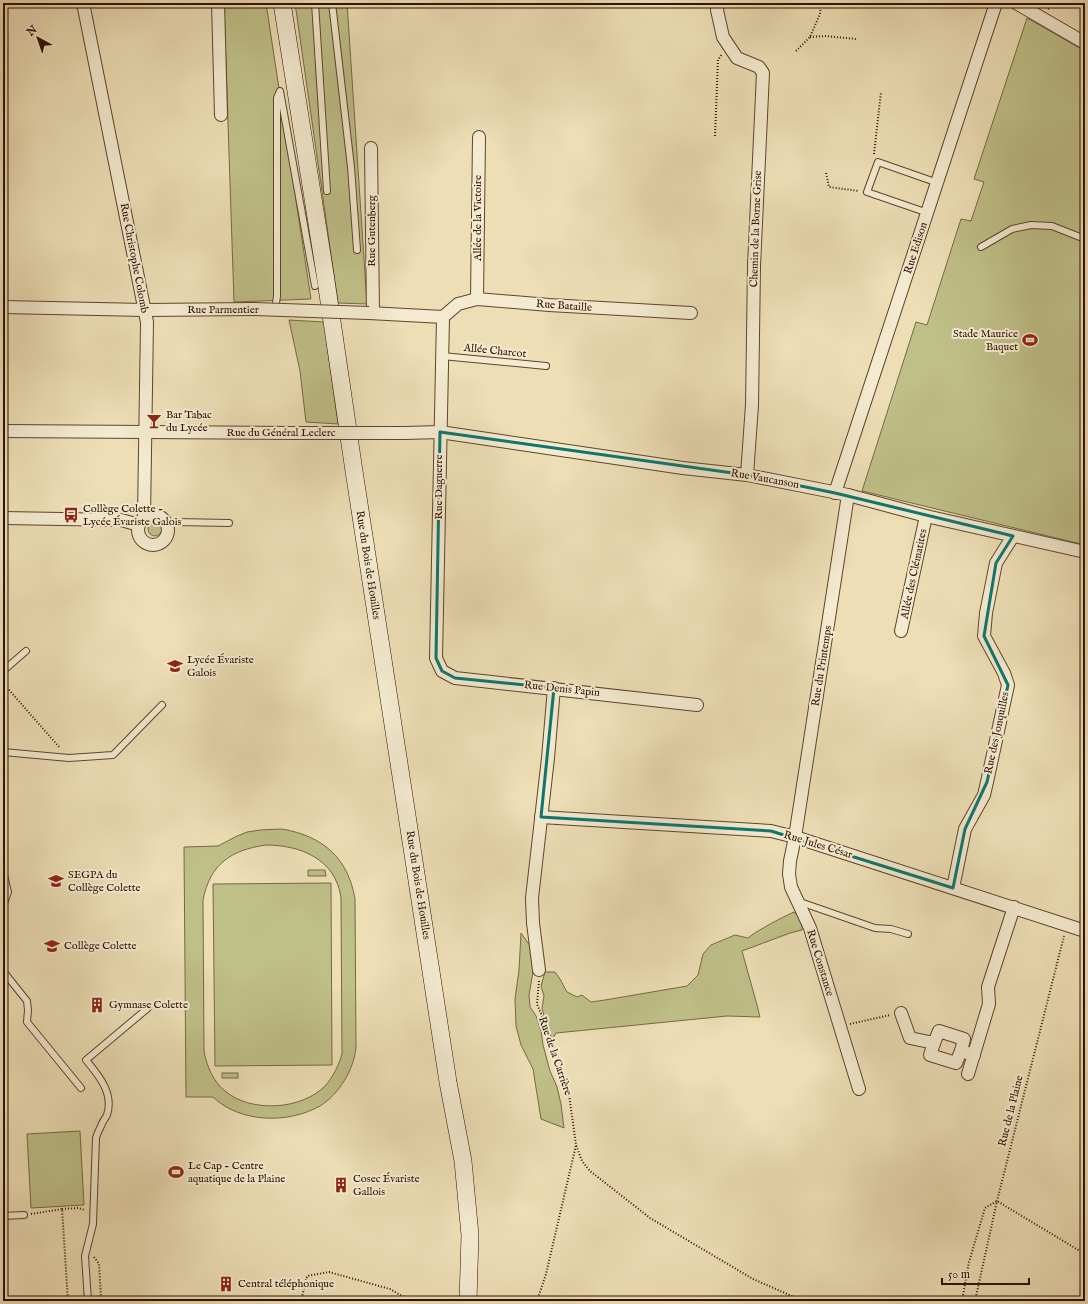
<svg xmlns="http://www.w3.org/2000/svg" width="1088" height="1304" viewBox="0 0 1088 1304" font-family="'IM FELL English',serif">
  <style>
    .green { fill: #bfbf88; stroke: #776844; fill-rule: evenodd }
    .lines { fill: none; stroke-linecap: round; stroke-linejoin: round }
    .lane-casing { stroke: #5e442d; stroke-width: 8 }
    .street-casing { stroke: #5e442d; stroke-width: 14 }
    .secondary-casing { stroke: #2f1000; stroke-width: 18 }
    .path { stroke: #2f1000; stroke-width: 2; stroke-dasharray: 1 2; stroke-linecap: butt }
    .lane { stroke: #f3eacf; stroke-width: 6 }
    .street { stroke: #f3eacf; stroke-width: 12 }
    .secondary { stroke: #f3eacf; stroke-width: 17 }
    .street-bridge-casing { stroke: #5e442d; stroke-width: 14; stroke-linecap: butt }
    .street-bridge { stroke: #f3eacf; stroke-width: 12 }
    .marked { fill: none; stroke: #0f766e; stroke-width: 3; stroke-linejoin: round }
    .labels { text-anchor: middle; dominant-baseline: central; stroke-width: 4; stroke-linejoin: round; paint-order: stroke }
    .street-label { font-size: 11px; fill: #2f1000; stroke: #f3eacf }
    .poi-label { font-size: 11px; fill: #2f1000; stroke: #f3eacf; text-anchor: start }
  </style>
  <rect width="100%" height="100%" fill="#eddeb5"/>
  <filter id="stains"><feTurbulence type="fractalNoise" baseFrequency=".005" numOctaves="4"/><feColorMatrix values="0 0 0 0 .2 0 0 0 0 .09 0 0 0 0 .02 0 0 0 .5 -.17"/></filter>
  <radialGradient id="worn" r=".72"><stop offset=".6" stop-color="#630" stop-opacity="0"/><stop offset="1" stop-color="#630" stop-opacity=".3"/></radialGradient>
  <!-- green -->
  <g class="green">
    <path d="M224,3H266L311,299L234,302Z"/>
    <path d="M295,3H347L367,304L338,303Z"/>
    <path d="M1027,18L1085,51V545L862,491L916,322L927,325L961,219L971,221L984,182L974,179Z"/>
    <path d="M289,320L324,322L338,424L306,422L300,371Z"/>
    <circle cx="155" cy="529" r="7"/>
    <path d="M282,829C322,836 348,857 355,899L356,1047C354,1070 339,1094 320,1106C288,1124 240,1123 213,1097H186L184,847L218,846L235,837L247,832L260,830ZM266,845C300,845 336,859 341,898L342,1054C339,1065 333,1077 325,1086C301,1110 251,1113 225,1091C213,1081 207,1067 204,1051L203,900C210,864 231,850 266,845Z"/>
    <path d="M308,870H325L326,876H308Z"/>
    <path d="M331,883L332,1065L215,1066L213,884Z"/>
    <path d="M794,912C800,917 803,922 802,930L790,933L742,951L757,1005L760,1017L727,1016L556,1033L552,1040L542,1009L544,996L541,986L545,972H555L560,979L567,992L577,997L582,995L591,1002L605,1000L687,986L698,975L703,954L711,945L735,935L748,938C755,932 762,929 770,924C778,920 785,916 794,912Z"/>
    <path d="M521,933L531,947L533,972L529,995L530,1007L536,1016L541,1031L543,1045L550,1071L557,1087L561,1104L564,1128L541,1119L533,1069L521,1045L516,1026L515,999L519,970Z"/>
    <rect x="222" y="1073" width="16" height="5"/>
    <path d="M80,1131L84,1205L31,1208L27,1134Z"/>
  </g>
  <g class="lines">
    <!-- lane casing -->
    <g class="lane-casing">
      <g id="lane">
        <path d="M315,3L327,191"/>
        <path d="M332,3L351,167L357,250"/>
        <path d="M928,213L867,192L878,162L938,183"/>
        <path d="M981,247L1012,229L1031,225L1052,226L1085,239"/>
        <path d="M275,310L277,296V98L280,91L315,286"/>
        <path d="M442,356L546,366"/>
        <path d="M168,524L176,522L229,523"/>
        <path d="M3,671L26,651"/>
        <path d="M3,752L69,758L113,755L162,705"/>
        <path d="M3,871L8,892L3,906"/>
        <path d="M800,902L875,928L891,929L908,934"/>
        <path d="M3,971L27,1001L28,1010L27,1022L81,1088"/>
        <path d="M3,1216L24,1215"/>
        <path d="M88,1301L85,1256L93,1224L96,1138C97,1134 99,1130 101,1126C102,1122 105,1119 107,1115C114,1093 99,1076 86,1060L148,1008"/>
      </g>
    </g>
    <!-- street casing -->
    <g class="street-casing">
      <g id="street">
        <path d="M83,3L147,322L144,517"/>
        <path d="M218,3L221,115"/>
        <path d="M718,3L717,10L723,37L737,58L759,67L763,73L754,266L752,405L747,475"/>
        <path d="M1016,3L1085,43"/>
        <path d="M371,148L373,313"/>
        <path d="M477,299L479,137"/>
        <path d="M3,307L145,310L255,309"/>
        <path d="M369,313L443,317"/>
        <path d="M443,317C440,430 439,544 436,658L442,671L455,678L697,705"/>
        <path d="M443,317L458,304L477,299L549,305L691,313"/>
        <path d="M3,431L293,433"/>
        <path d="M405,433L440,432L683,468L747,475L848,495L926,516L1085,552"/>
        <path d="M835,493L996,3"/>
        <path d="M848,495L795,837L790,861L789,874L791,887L810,928L859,1089"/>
        <circle cx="153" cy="530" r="15"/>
        <path d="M3,518L121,520L139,525"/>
        <path d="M901,631L926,516"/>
        <path d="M541,817L771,831L795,837L1085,931"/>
        <path d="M953,888L965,829L984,795L987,782L1008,685L1004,673L984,636L986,613L996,563L1013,536"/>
        <path d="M539,970L533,923L532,898L548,758L554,688"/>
        <path d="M901,1013L910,1038L934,1043L939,1031L964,1039L961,1051L974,1055"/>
        <path d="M934,1043L930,1055L956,1063L961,1051"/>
        <path d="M968,1074L989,1004L988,987L1014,907"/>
      </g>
    </g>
    <!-- secondary casing -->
    <g class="secondary-casing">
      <path id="secondary" d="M282,3L325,274L354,471L448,1082L463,1161L470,1235L468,1301"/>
    </g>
    <!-- path -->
    <g class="path">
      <path d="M1048,9L1056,3"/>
      <path d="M810,37L825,36L856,39"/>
      <path d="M796,51L810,37L820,14L821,3"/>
      <path d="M715,136L718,60L722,54"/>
      <path d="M874,154L881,92"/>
      <path d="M826,173L829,187L859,191"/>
      <path d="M3,683L60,748"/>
      <path d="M539,981L537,1004L552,1040L568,1087L576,1145L582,1161L590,1171L650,1218L753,1279L803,1301"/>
      <path d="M850,1024L890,1015"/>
      <path d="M62,1209L78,1208L85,1210"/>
      <path d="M31,1214L62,1209L68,1301"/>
      <path d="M94,1257L99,1264L101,1297L106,1299V1301"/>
      <path d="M301,1301L307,1276L329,1272L390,1289L411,1301"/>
      <path d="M537,1301L546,1274L576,1145"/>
      <path d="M962,1301L969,1262L985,1208L997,1201L1085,1254"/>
      <path d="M975,1301L997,1201L1064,936"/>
    </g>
    <!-- lane -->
    <use href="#lane" class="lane"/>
    <!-- street -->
    <use href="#street" class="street"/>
    <!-- secondary -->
    <use href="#secondary" class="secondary"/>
    <!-- street-bridge casing -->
    <g class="street-bridge-casing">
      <g id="street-bridge">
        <path d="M255,309L369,313"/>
        <path d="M293,433H405"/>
      </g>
    </g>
    <!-- street-bridge -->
    <use href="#street-bridge" class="street-bridge"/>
  </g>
  <!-- marked area -->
  <path class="marked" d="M440,432L747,475L835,493L1013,536L996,563L984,636L1008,685L987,782L965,829L953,888L771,831L541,817L554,688L455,678L442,671L436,658Z"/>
  <!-- icons -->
  <defs>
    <g id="stadium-bare" transform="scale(1.2)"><path d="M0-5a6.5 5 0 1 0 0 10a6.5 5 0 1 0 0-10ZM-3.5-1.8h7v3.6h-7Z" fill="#8f2418" stroke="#f3eacf" stroke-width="2.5" paint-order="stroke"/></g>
    <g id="bar-bare" transform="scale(1.2)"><path d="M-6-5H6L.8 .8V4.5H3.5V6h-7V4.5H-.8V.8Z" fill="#8f2418" stroke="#f3eacf" stroke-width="2.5" paint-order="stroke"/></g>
    <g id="bus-bare" transform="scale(1.2)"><path d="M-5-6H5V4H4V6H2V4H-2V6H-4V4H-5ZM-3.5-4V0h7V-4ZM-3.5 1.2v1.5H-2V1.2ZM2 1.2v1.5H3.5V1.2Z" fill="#8f2418" stroke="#f3eacf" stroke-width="2.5" paint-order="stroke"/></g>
    <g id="school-bare" transform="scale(1.2)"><path d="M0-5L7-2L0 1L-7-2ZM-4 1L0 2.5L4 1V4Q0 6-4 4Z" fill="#8f2418" stroke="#f3eacf" stroke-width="2.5" paint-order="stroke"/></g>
    <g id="building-bare" transform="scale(1.2)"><path d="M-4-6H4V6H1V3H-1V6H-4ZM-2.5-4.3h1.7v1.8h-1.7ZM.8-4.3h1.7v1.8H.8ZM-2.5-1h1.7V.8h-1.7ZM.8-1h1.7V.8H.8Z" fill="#8f2418" stroke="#f3eacf" stroke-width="2.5" paint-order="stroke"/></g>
  </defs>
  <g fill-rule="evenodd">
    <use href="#stadium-bare" x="1030" y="340"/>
    <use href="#bar-bare" x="154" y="421"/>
    <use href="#bus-bare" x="71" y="515"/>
    <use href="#school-bare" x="175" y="666"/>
    <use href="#school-bare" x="56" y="881"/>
    <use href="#school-bare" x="52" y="946"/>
    <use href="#building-bare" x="97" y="1005"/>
    <use href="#stadium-bare" x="176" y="1172"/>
    <use href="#building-bare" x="341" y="1185"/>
    <use href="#building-bare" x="226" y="1284"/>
  </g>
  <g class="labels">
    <!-- street labels -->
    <g class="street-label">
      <text transform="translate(478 218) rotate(-90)">Allée de la Victoire</text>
      <text transform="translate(756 229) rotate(-88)">Chemin de la Borne Grise</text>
      <text transform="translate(372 231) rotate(-90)">Rue Gutenberg</text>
      <text transform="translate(916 248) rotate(-72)">Rue Edison</text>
      <text transform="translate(134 258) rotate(79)">Rue Christophe Colomb</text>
      <text transform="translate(564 306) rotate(4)">Rue Bataille</text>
      <text x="223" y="310">Rue Parmentier</text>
      <text transform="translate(495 351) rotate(6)">Allée Charcot</text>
      <text x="281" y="433">Rue du Général Leclerc</text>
      <text transform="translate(765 479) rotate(10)">Rue Vaucanson</text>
      <text transform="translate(439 487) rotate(-90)">Rue Daguerre</text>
      <text transform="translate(368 565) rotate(81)">Rue du Bois de Houilles</text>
      <text transform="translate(914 574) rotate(-78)">Allée des Clématites</text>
      <text transform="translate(822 666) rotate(-81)">Rue du Printemps</text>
      <text transform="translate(562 689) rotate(6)">Rue Denis Papin</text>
      <text transform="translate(997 733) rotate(-78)">Rue des Jonquilles</text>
      <text transform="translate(818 845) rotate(17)">Rue Jules César</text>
      <text transform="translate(418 885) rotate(81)">Rue du Bois de Houilles</text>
      <text transform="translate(820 963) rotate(73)">Rue Constance</text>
      <text transform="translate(555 1056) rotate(71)">Rue de la Carrière</text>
      <text transform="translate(1011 1111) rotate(-76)">Rue de la Plaine</text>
    </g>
    <!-- poi labels -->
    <g class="poi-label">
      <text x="1018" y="334" text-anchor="end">Stade Maurice<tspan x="1018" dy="13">Baquet</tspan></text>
      <text x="166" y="415">Bar Tabac<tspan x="166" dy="13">du Lycée</tspan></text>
      <text x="83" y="509">Collège Colette -<tspan x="83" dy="13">Lycée Évariste Galois</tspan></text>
      <text x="187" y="660">Lycée Évariste<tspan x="187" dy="13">Galois</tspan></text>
      <text x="68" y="875">SEGPA du<tspan x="68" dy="13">Collège Colette</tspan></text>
      <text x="64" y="946">Collège Colette</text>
      <text x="109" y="1005">Gymnase Colette</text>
      <text x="188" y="1166">Le Cap - Centre<tspan x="188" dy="13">aquatique de la Plaine</tspan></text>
      <text x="353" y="1179">Cosec Évariste<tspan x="353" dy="13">Gallois</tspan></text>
      <text x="238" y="1284">Central téléphonique</text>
    </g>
  </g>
  <!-- margin -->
  <rect width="1088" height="1304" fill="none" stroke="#eddeb5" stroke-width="16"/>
  <rect x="4" y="4" width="1080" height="1296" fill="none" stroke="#2f1000" stroke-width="2"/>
  <rect x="8" y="8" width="1072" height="1288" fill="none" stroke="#2f1000"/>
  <!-- north arrow -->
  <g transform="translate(38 38) rotate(320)" stroke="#f3eacf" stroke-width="3" paint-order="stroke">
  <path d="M0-3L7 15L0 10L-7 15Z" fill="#2f1000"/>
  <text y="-6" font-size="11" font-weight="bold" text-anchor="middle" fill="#2f1000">N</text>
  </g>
  <!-- scale -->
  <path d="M942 1278v6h87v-6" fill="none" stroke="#2f1000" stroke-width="2"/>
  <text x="948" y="1278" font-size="12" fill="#2f1000" stroke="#f3eacf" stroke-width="3" paint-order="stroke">50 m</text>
  <rect width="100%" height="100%" filter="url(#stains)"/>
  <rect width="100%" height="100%" fill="url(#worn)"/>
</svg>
